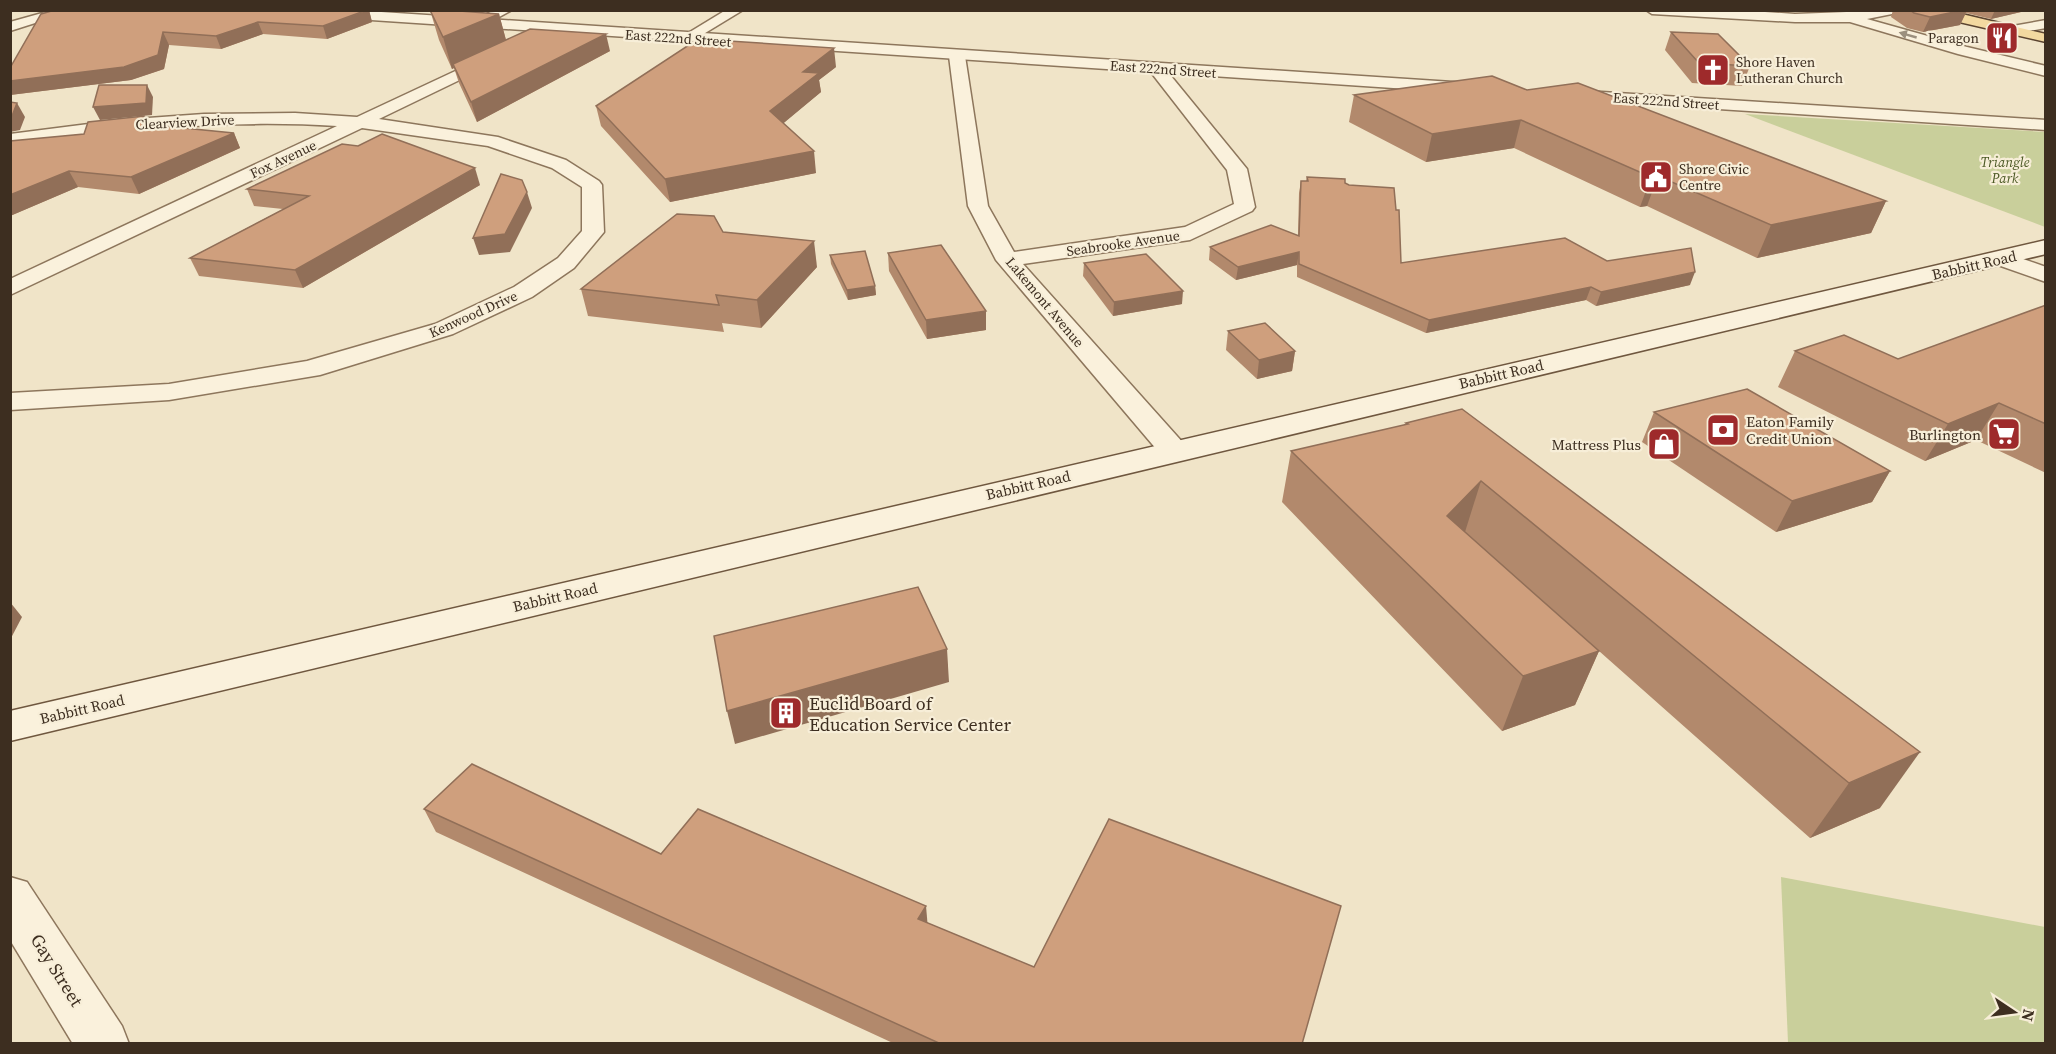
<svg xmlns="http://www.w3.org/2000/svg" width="2056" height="1054" viewBox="0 0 2056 1054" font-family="'Source Serif 4',serif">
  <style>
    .green { fill: #c9cf9b }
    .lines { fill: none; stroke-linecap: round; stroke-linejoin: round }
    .minor-casing { stroke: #8d765c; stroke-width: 3 }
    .tertiary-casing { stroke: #8d765c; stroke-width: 3 }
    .secondary-casing { stroke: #6f573f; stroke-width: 3 }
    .primary-casing { stroke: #5b4430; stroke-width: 3 }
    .minor { fill: #faf1dc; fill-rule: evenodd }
    .tertiary { fill: #faf1dc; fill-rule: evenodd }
    .secondary { fill: #faf1dc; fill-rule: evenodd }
    .primary { fill: #f3d9a0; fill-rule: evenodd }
    .wall { fill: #b2896c }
    .shaded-wall { fill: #916f58 }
    .building { fill: #cf9f7d; stroke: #916f58; stroke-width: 1.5 }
    .oneway { fill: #9c907e }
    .labels { text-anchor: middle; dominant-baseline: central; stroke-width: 4.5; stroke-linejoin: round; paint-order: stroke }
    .far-street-label { font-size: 14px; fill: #3d2e20; stroke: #f7eed8 }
    .far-poi-label { font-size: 14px; fill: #3d2e20; stroke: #f7eed8; text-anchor: start }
    .far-park-label { font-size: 14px; font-style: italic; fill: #4d5a26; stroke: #f7eed8 }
    .street-label { font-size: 15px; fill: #3d2e20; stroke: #f7eed8 }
    .poi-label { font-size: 15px; fill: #3d2e20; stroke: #f7eed8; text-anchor: end }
    .near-poi-label { font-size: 18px; fill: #3d2e20; stroke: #f7eed8; text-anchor: start }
    .near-street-label { font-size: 18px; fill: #3d2e20; stroke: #f7eed8 }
  </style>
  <rect width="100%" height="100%" fill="#f0e4c8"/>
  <!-- green -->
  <g class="green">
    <path d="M1745,114L2045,132V227Z"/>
    <path d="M1781,877L2045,927V1043H1788Z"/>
  </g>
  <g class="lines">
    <!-- minor casing -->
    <g class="minor-casing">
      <g id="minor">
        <path d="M53,10H76L10,31V22Z"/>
        <path d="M494,10H512L481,27L476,28L469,24Z"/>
        <path d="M726,10H743L692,41H682L680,38Z"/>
        <path d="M1646,10H1735L1795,14L1898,10L1897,13L1867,19L1967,47L2046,66V76L1958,54L1850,22H1795L1652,14Z"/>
        <path d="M2046,20V28L2012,34L2005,30L2007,27Z"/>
        <path d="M957,51L965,56L988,206L1014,252L1185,227L1234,204L1227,170L1150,71L1148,68L1150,65H1162L1247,169L1255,207L1252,211L1190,240L1023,264L1185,445L1189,451L1185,457L1174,460L1163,457L996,260L968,206L949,56Z"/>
        <path d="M496,52L504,57L501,60L379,119L498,137L566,160L599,181L602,185L604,232L574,268L532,297L453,334L320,375L169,400L10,410V393L169,384L307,361L435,324L514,287L558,258L582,231V187L552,168L488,146L362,128L10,295V279L337,126C227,119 119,130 10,145V134L120,120L204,114L295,113L357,117Z"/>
        <path d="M10,877L27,882L122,1026L129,1044H73L10,940Z"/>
      </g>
    </g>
    <!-- tertiary casing -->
    <g class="tertiary-casing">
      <g id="tertiary">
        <path d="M275,10H351L1468,83L1476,88L1468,93L281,14Z"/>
        <path d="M1570,90L2046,120V130L1564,99L1562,95L1564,91Z"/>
        <path d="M2003,252L2046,267V282L1995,264L1992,259L1995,254Z"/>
      </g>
    </g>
    <!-- secondary casing -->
    <g class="secondary-casing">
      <path id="secondary" d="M2046,240V254L10,741V711Z"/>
    </g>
    <!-- primary casing -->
    <g class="primary-casing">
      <path id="primary" d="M1919,10H1945L2046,34V42L1920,13Z"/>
    </g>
    <!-- minor -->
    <use href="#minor" class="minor"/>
    <!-- tertiary -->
    <use href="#tertiary" class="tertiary"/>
    <!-- secondary -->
    <use href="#secondary" class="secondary"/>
    <!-- primary -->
    <use href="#primary" class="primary"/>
  </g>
  <!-- wall -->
  <g class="wall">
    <path d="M55,10H369L372,22L327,39L263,34L221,49L169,45L164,69L131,80L10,95V68Z"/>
    <path d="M430,10L499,14L506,40L610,51L477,122L459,83L454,68L452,69L439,40Z"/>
    <path d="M1893,10H2022L2021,12L1991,19L1966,13L1960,25L1923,32L1907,28L1891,17Z"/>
    <path d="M1671,32L1750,66L1742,86L1692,83L1665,50Z"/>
    <path d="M836,67L819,80L821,92L783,123L816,173L670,202L601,126L596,106Z"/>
    <path d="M1527,90L1886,201L1871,233L1757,258L1647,206L1640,207L1514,148L1426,162L1349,122L1354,95Z"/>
    <path d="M147,124L234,133L240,148L139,194L78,187L10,216V140L11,141L84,134Z"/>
    <path d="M1307,177L1345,183L1401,263L1607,261L1690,285L1596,306L1586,300L1426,333L1297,277V265L1236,280L1209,260L1210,247L1298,235L1299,193L1301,181H1306Z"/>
    <path d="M480,185L303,288L199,276L190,258L283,209L254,206L247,189Z"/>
    <path d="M723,232L817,267L761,328L722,323L724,332L588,316L581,289Z"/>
    <path d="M888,253L986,330L927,339L889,271Z"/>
    <path d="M830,255L875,286L876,295L848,300L831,264Z"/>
    <path d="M1084,263L1182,304L1113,316L1083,276Z"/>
    <path d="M2046,305V473L1976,440L1925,461L1778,387L1795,351L1898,359Z"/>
    <path d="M1228,331L1295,351L1292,371L1257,379L1226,350Z"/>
    <path d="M1462,409L1880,808L1810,838L1599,651L1575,705L1502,731L1282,502L1291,451L1406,425V423Z"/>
    <path d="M1654,412L1890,471L1872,502L1776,532L1642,442Z"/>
    <path d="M424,809L661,854L928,923L1034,967L1302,1044H895L436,832Z"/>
  </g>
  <!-- shaded-wall -->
  <g class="shaded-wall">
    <path d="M369,10L372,22L327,39L323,26Z"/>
    <path d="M1964,10H1967L1960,25L1923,32L1930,17Z"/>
    <path d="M1995,10H2022L2021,12L1991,19Z"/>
    <path d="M499,14L507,44L453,64L454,68L452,69L443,37Z"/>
    <path d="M258,22L263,34L221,49L216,36Z"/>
    <path d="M163,32L169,45L164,69L131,80L10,95V81Z"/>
    <path d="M606,34L610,51L477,122L471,102Z"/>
    <path d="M834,48L836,67L819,80L821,92L773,132L770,111L803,72Z"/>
    <path d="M147,85L153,97L152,115L100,120L93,107Z"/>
    <path d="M17,103L25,117L20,130L10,132V116Z"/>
    <path d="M1521,120L1514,148L1426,162L1432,134Z"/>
    <path d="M234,133L240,148L139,194L131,177Z"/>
    <path d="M814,151L816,173L670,202L665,179Z"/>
    <path d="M475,168L480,185L303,288L295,270Z"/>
    <path d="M69,171L78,187L10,216V195Z"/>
    <path d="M1658,176L1647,206L1640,207L1651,177Z"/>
    <path d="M527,192L532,208L510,252L479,255L473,238Z"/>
    <path d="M1886,201L1871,233L1757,258L1771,225Z"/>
    <path d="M814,241L817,267L761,328L757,300Z"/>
    <path d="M1299,252L1297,265L1236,280L1238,267Z"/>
    <path d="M1695,272L1690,285L1596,306L1601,292Z"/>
    <path d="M875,286L876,295L848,300L847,290Z"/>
    <path d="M1591,287L1586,300L1426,333L1429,320Z"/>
    <path d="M1183,291L1182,304L1113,316L1114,302Z"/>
    <path d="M986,311V330L927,339L926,320Z"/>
    <path d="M1295,351L1292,371L1257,379L1259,360Z"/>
    <path d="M1999,403L1976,440L1925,461L1948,424Z"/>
    <path d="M1890,471L1872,502L1776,532L1792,501Z"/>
    <path d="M1481,481L1465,532L1447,516Z"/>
    <path d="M10,602L22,617L10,640Z"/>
    <path d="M947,649L949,682L735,744L727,711Z"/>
    <path d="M1599,651L1575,705L1502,731L1523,676Z"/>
    <path d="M1920,752L1880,808L1810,838L1849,783Z"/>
    <path d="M926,906L928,929L918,919Z"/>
  </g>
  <!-- building -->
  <g class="building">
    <path d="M55,10H367L323,26L258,22L216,36L163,32L158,55L124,67L10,81V68L41,14Z"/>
    <path d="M430,10H446L499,14L443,37Z"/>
    <path d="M1910,10H1964L1930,17L1914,13Z"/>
    <path d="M530,29L606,34L471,102L453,64Z"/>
    <path d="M1671,32L1718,34L1750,66L1699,63Z"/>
    <path d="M698,39L834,48L803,72L819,73L770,111L814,151L665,179L596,106Z"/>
    <path d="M1492,76L1527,90L1578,83L1886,201L1771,225L1658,176L1651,177L1521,120L1432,134L1354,95Z"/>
    <path d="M99,85H147L146,103L93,107Z"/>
    <path d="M10,102L17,103L12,116H10Z"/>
    <path d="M144,116L143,124L234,133L131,177L69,171L10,195V141L84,134L88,122Z"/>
    <path d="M382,134L475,168L295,270L190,258L309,196L247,189L342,144L358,146Z"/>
    <path d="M501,174L522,180L527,192L505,234L473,238Z"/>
    <path d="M1307,177L1345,179V183L1349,185L1394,188L1396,210H1399L1401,263L1565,238L1607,261L1691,248L1695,272L1601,292L1591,287L1429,320L1299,264V252L1238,267L1210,247L1271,225L1299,236L1301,181H1308Z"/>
    <path d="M677,214L714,216L723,232L814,241L757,300L716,295L719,305L581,289Z"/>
    <path d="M941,245L986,311L926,320L888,253Z"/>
    <path d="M865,251L875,286L847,290L830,255Z"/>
    <path d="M1146,254L1183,291L1114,302L1084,263Z"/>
    <path d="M2046,305V424L1999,403L1948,424L1795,351L1844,335L1898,359Z"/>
    <path d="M1265,323L1295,351L1259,360L1228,331Z"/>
    <path d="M1747,389L1890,471L1792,501L1654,412Z"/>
    <path d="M1462,409L1920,752L1849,783L1481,481L1447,516L1599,651L1523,676L1291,451L1408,424L1406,423Z"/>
    <path d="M918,587L947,649L727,711L714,636Z"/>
    <path d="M472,764L661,854L698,809L926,906L918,919L1034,967L1109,819L1341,906L1302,1044H941L424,809Z"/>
  </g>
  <!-- one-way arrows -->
  <defs><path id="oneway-solid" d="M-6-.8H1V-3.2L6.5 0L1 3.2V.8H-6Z" transform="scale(1.5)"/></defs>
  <use class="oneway" href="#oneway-solid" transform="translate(1908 35) rotate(-164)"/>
  <!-- icons -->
  <defs>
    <g id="restaurant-square" transform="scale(1.725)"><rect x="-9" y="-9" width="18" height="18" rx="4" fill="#9e2a2b" stroke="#f7eed8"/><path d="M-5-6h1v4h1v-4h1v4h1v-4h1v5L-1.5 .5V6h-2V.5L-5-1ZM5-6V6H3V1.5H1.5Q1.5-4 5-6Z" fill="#fff"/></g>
    <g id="church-square" transform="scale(1.725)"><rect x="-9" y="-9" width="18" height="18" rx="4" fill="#9e2a2b" stroke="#f7eed8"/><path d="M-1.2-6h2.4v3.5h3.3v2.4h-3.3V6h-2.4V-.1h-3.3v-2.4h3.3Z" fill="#fff"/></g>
    <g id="civic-square" transform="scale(1.725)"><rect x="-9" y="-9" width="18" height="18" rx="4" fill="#9e2a2b" stroke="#f7eed8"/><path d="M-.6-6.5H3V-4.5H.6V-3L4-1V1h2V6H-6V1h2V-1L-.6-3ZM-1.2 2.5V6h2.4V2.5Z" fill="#fff"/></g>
    <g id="bank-square" transform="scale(1.725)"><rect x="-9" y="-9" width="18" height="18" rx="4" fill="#9e2a2b" stroke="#f7eed8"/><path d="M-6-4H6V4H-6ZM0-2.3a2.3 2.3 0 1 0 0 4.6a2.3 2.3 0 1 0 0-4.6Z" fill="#fff"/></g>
    <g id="supermarket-square" transform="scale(1.725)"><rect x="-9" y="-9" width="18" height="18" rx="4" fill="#9e2a2b" stroke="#f7eed8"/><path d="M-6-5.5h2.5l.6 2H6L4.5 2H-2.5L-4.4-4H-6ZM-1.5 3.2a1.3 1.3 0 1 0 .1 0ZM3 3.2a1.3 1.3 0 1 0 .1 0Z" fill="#fff"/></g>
    <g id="shop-square" transform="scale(1.725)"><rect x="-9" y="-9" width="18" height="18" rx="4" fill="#9e2a2b" stroke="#f7eed8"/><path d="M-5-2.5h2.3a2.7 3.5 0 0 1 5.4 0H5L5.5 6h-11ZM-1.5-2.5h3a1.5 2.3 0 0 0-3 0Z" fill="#fff"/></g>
    <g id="building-square" transform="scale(1.725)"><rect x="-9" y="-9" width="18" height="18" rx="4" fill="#9e2a2b" stroke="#f7eed8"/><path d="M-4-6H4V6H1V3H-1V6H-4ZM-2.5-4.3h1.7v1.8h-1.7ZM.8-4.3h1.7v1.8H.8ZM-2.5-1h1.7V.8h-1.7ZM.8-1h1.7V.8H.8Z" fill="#fff"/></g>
  </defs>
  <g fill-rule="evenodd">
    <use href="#restaurant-square" x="2002" y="38"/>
    <use href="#church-square" x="1713" y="70"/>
    <use href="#civic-square" x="1656" y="177"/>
    <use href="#bank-square" x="1723" y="430"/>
    <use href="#supermarket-square" x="2004" y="434"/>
    <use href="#shop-square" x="1664" y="444"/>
    <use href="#building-square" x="786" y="713"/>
  </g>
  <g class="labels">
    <!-- far-street labels -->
    <g class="far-street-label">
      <text transform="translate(678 38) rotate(4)">East 222nd Street</text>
      <text transform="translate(1163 69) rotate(4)">East 222nd Street</text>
      <text transform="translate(1666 101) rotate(4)">East 222nd Street</text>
      <text transform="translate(185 122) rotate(-3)">Clearview Drive</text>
      <text transform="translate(283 159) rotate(-25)">Fox Avenue</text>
      <text transform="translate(1123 243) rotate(-8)">Seabrooke Avenue</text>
      <text transform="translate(1045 302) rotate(50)">Lakemont Avenue</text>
      <text transform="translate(473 314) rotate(-24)">Kenwood Drive</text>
    </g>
    <!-- far-poi labels -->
    <g class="far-poi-label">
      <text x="1979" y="38" text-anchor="end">Paragon</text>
      <text x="1736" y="62">Shore Haven<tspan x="1736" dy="16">Lutheran Church</tspan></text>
      <text x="1679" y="169">Shore Civic<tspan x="1679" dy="16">Centre</tspan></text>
    </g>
    <!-- far-park labels -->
    <g class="far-park-label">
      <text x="2005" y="162">Triangle<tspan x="2005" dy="16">Park</tspan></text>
    </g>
    <!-- street labels -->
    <g class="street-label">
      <text transform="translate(1974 265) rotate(-13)">Babbitt Road</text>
      <text transform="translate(1501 374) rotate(-13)">Babbitt Road</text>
      <text transform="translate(1028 485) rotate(-13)">Babbitt Road</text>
      <text transform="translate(555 597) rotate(-13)">Babbitt Road</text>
      <text transform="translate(82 709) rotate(-13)">Babbitt Road</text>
    </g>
    <!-- poi labels -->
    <g class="poi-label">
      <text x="1746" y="421" text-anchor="start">Eaton Family<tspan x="1746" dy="17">Credit Union</tspan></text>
      <text x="1981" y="434">Burlington</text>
      <text x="1641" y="444">Mattress Plus</text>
    </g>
    <!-- near-poi labels -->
    <g class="near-poi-label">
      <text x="809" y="703">Euclid Board of<tspan x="809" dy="21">Education Service Center</tspan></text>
    </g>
    <!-- near-street labels -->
    <g class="near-street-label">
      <text transform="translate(57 970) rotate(58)">Gay Street</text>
    </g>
  </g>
  <!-- border -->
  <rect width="2056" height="1054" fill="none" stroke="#3d2e20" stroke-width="24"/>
  <!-- north arrow -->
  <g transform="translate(2014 1012) rotate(103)" stroke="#f7eed8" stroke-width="4.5" paint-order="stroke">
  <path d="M0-4.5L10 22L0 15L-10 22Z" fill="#3d2e20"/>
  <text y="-9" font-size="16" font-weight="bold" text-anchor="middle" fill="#3d2e20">N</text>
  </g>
</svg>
